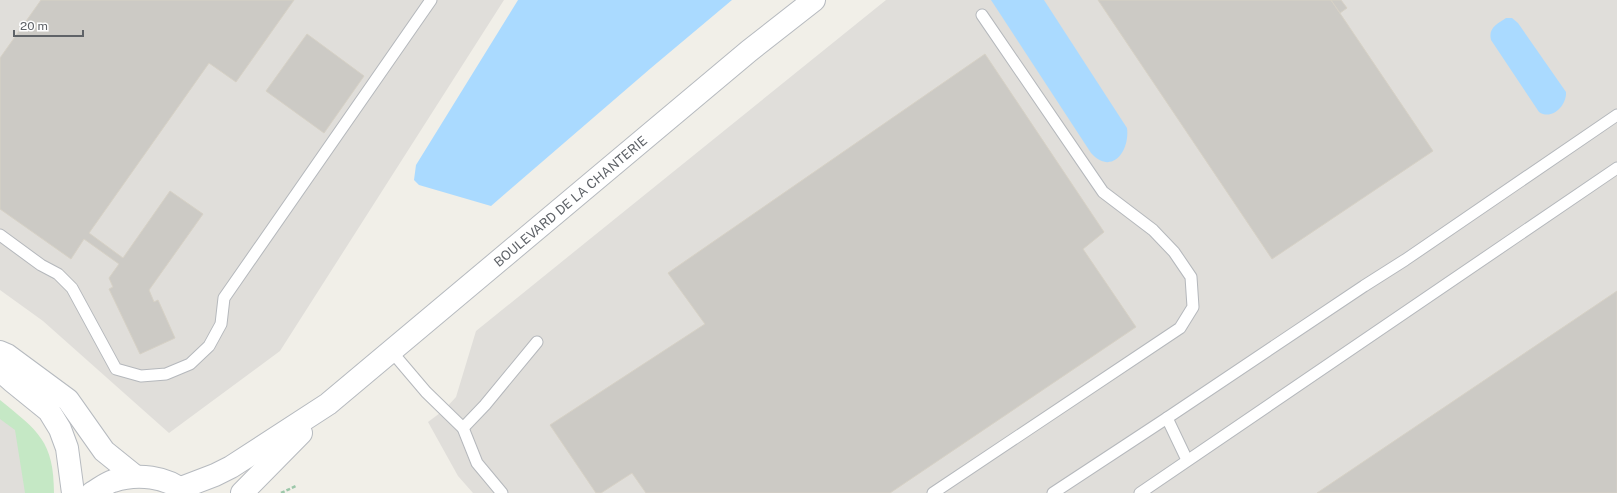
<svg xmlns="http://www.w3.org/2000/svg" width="1617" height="493" viewBox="0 0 1617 493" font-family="'Public Sans',sans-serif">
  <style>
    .industrial { fill: #e0deda }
    .green { fill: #c5e8c5 }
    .water { fill: #aadaff }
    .building { fill: #cccac5; stroke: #d6d1c6 }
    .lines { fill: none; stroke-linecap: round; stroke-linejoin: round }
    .lane-casing { stroke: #b5b8bc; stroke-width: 13 }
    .secondary-casing { stroke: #b6babf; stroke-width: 24 }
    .path { stroke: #9cc7a9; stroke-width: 2.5; stroke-dasharray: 4 2; stroke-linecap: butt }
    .lane { stroke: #fff; stroke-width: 11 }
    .secondary { stroke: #fff; stroke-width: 22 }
    .labels { text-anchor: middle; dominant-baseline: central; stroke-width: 3; stroke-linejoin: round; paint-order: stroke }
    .street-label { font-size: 13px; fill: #5f6368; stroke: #fff }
  </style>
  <rect width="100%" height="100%" fill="#f1efe8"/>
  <!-- industrial -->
  <g class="industrial">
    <path d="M0,0H504L280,351L169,433L43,321L0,290Z"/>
    <path d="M886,0H1617V493H473L458,476L428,422L444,410L456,397L476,331Z"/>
    <path d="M0,410L30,430L38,493H0Z"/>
  </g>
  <!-- green -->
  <path class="green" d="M0,400C38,431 54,441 54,493H25L15,430L0,419Z"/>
  <!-- water -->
  <g class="water">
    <path d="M518,0H732L651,68L491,206L419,185L414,180L416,165Z"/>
    <path d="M991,0H1044L1127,128C1130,151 1112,176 1091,153Z"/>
    <path d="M1506,18H1512L1518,23L1566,92C1567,105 1552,121 1539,112L1491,40C1488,28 1497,24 1506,18Z"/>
  </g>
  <!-- building -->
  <g class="building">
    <path d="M41,0H294L236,82L209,63L89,233L123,258L170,191L203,214L149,290L154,302L158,300L175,338L140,354L109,289L113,287L109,278L119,264L84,239L71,259L0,209V58Z"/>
    <path d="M1098,0H1331L1433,151L1272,259Z"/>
    <path d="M1331,0H1341L1347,8L1340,13Z"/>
    <path d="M307,34L364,76L324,133L266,91Z"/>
    <path d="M985,54L1104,232L1083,249L1136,327L890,493H646L632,473L601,493H596L550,425L705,324L668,273Z"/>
    <path d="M1617,291V493H1317Z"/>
  </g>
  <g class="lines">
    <!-- lane casing -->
    <g class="lane-casing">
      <g id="lane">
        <path d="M0,235L41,265L58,274L72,288L116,369L141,376L166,374L190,364L209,346L221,324L224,298L431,0"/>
        <path d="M392,352L426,392L463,428L477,463L502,493"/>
        <path d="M463,428L485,405L537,342"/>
        <path d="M1187,460L1167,418L1364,286L1405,260L1617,115"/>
        <path d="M933,493L1180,328L1193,307L1191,277L1174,252L1153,230L1103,192L982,15"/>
        <path d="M1053,493L1167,418"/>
        <path d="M1140,493L1617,168"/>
      </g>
    </g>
    <!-- secondary casing -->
    <g class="secondary-casing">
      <g id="secondary">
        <path d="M0,352L7,355L68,400L104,451L135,476"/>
        <path d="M0,370L12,381L49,411L60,429L67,448L73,493"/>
        <path id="s1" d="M181,488L215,475L231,467L328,404L749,51L814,0"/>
        <path d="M92,493C99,489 106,483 113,481C137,473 167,476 186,493"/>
        <path d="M242,493L301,433"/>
      </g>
    </g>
    <!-- path -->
    <path class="path" d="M281,493L296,486"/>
    <!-- lane -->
    <use href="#lane" class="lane"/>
    <!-- secondary -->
    <use href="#secondary" class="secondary"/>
  </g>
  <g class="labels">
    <!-- street labels -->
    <g class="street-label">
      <text stroke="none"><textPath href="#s1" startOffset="486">BOULEVARD DE LA CHANTERIE</textPath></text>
    </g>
  </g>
  <!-- scale -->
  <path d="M14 30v6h69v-6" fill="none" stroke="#5f6368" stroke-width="2"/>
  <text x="20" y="30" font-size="12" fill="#5f6368" stroke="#ffffff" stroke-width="3" paint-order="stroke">20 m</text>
</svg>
